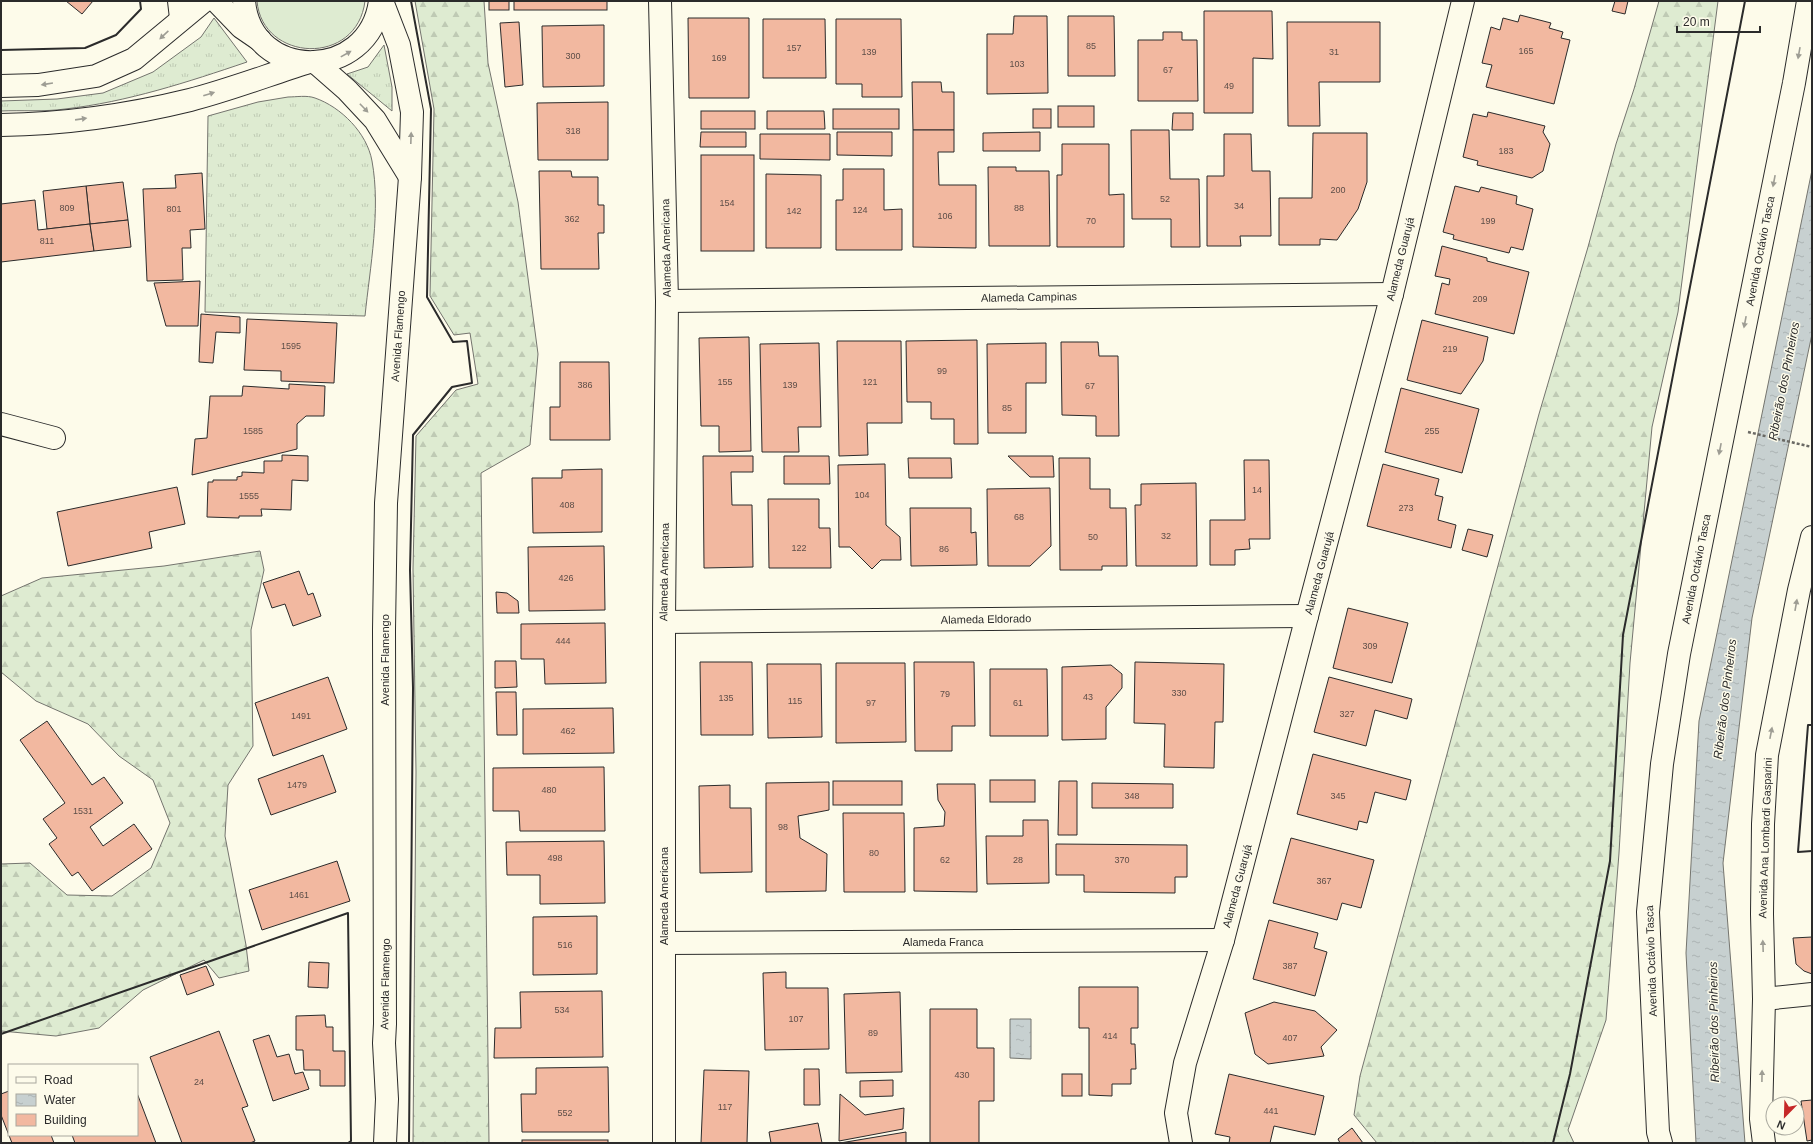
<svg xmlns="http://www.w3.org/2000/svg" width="1813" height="1144" viewBox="0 0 1813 1144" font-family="Helvetica,sans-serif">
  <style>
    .grass { fill: url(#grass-tufts); stroke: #74746e }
    .forest { fill: url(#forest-firs); stroke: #74746e }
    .garden { fill: #deebd1; stroke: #74746e }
    .water { fill: url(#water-ripples); stroke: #74746e }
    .building { fill: #f2b8a0; stroke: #2b2b2b }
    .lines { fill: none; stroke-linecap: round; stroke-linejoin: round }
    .minor-casing { stroke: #2b2b2b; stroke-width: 24 }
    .major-casing { stroke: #2b2b2b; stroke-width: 24 }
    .path { stroke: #6a6964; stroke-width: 2.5; stroke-dasharray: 3 2; stroke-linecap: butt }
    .minor { stroke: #fdfbea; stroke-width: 22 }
    .major { stroke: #fdfbea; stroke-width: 22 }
    .wall { stroke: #2b2b2b; stroke-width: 2 }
    .oneway { fill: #9e9d94 }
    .labels { text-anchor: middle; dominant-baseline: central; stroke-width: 3; stroke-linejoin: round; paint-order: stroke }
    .number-label { font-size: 9px; fill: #5d4e48 }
    .street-label { font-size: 11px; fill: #2b2b2b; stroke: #fdfbea }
    .water-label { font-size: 12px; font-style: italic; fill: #2b2b2b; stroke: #fdfbea }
  </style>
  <defs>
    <pattern id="grass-tufts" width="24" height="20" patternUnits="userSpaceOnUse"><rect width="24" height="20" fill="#deebd1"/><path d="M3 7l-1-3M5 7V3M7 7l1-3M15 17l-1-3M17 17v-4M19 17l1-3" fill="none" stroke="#bfcab4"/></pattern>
    <pattern id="forest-firs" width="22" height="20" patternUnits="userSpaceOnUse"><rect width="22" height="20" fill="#deebd1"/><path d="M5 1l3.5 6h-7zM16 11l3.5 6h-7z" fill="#bfcab4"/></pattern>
    <pattern id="water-ripples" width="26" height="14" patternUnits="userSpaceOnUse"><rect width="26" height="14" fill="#c7d0d0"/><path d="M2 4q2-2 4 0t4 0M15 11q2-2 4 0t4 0" fill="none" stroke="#abb3b3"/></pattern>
  </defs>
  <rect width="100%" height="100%" fill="#fdfbea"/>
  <!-- grass -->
  <g class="grass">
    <path d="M214,18L247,62C188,82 127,102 65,109C44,112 22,110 1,111V101L57,99L103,93L153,72L201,37Z"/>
    <path d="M384,45L392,87V111L347,74L368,67Z"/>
    <path d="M288,97C296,97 307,95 315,98C341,107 367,133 372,161C381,210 370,267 365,316L205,312L208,116L258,102Z"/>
  </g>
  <!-- forest -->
  <g class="forest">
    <path d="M415,1H484L488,63L518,202L538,354L530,445L481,473L489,1143H413L416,772L413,569L416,436L456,390L478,384L470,333L454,335L430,296L434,109Z"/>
    <path d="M1659,1H1718L1678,312L1652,427L1630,663L1619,853L1606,1020L1568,1130L1574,1143H1377L1354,1115L1360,1076L1539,414L1588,247L1616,144L1634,89Z"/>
    <path d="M260,551L264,570L251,630L253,746L228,785L225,836L246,945L249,971L219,978L204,960L143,990L99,1028L56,1036L1,1031V864L30,863L67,895L112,896L151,868L170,823L153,780L119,756L88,724L36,701L1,672V596L42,578L164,566Z"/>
  </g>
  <!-- garden -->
  <path class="garden" d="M257,1H365C357,67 262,62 257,1Z"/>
  <!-- water -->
  <g class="water">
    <path d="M1812,170V334L1752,618L1723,863L1745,1143H1696L1686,953L1699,721Z"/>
    <path d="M1010,1019H1031V1059L1010,1058Z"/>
  </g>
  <!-- building -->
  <g class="building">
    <path d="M66,1H93L82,14Z"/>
    <rect x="489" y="1" width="20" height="9"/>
    <rect x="514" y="1" width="93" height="9"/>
    <path d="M1615,1H1628L1625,14L1612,11Z"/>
    <path d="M1204,11H1272L1273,59L1253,58V113H1204Z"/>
    <path d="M1520,15L1551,23L1549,28L1563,32L1561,38L1570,40L1554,104L1486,87L1492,65L1482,63L1491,27L1500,30L1503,18L1518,22Z"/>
    <path d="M1014,16H1047L1048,93L987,94V34H1013Z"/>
    <path d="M1068,16H1114L1115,76H1068Z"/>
    <path d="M688,18H749V98H689Z"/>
    <path d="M763,19H825L826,78H763Z"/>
    <path d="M836,19H901L902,97H862V84H836Z"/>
    <path d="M519,22L523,85L505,87L500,23Z"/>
    <path d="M1287,22H1380V82H1319L1320,126H1288Z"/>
    <path d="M604,25V86L543,87L542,26Z"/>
    <path d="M1163,32H1182V40H1197L1198,101H1138V40H1163Z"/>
    <path d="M912,82H941L942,92H954V130H913Z"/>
    <path d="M608,102V160H538L537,103Z"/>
    <rect x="1058" y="106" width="36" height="21"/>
    <rect x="833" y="109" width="66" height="20"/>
    <rect x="1033" y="109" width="18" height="19"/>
    <rect x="701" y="111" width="54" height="18"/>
    <path d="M767,111H824L825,129H767Z"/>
    <path d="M1488,112L1545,126L1543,132L1550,144L1543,171L1532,178L1477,165L1478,161L1463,157L1473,114L1487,117Z"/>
    <path d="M1173,113H1193V130H1172Z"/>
    <path d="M913,130H954V152H938L939,185H976V248L913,247Z"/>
    <path d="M1131,130H1169L1170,179H1199L1200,247H1171V219H1132Z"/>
    <path d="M701,132H746V147H700Z"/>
    <path d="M837,132H892V156L837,155Z"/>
    <path d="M1040,132V151H983V133Z"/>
    <path d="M1313,133H1367V182L1358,209L1337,240L1320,239V245H1279V198H1312Z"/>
    <path d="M760,134H830V160L760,159Z"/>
    <path d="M1224,134H1251L1252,171H1270L1271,236H1240L1241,246H1207V176H1224Z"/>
    <path d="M1062,144H1109V195L1124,194V247H1057V175H1062Z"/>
    <rect x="701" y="155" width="53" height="96"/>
    <path d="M988,167H1016V171H1049L1050,246H989Z"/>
    <path d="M843,169H884V210L902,209V250H836V200H843Z"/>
    <path d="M539,171H571L572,177H598V205H604V233H598L599,269H541Z"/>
    <path d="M202,173L205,229L190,230L191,248H182L183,280L147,281L143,189L176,188L175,175Z"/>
    <path d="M766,174L821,175V248H766Z"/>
    <path d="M123,182L128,220L90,224L86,186Z"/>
    <path d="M86,186L90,224L47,229L43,191Z"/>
    <path d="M1455,186L1479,192L1481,187L1517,196L1516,204L1533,209L1523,250L1511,247L1509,253L1453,239L1454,235L1443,232Z"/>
    <path d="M35,200L38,230L90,224L94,251L1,262V204Z"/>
    <path d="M128,220L131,247L94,251L90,224Z"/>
    <path d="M1442,246L1487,258V261L1529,272L1514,334L1435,314L1442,283L1449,285L1450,279L1435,276Z"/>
    <path d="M200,281L198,326H166L154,283Z"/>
    <path d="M201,314L240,317V333L216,332L213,363L199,362Z"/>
    <path d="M247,319L337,323L334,383L281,381V371L244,370Z"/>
    <path d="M1422,320L1488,337L1483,361L1461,394L1407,380Z"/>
    <path d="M749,337L751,451L719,452V426H701L699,338Z"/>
    <path d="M977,340L978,444H954V419H931V402H907L906,341Z"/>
    <path d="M837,341H901L902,423H867L868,455L839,456Z"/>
    <path d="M1061,342H1098L1099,356H1118L1119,436H1096V416L1062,415Z"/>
    <path d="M819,343L821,427H798L799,452H762L760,344Z"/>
    <path d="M1046,343V383H1026V433H988L987,344Z"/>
    <path d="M560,362H609L610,440H550V407H560Z"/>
    <path d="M289,384L325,386L324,416H306L297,424V449L192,475L195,439L207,438L210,396H242L243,386L289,389Z"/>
    <path d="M1401,388L1479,409L1462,473L1385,452Z"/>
    <path d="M282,455L308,456V481L292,480L291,510L261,509L262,516H239V518L207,517L208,482H213V480H237V477L242,476V472L264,473V461H282Z"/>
    <path d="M703,456H753V472H731L732,505H752L753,567L704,568Z"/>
    <path d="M784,456H829L830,484H784Z"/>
    <path d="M1008,456H1053L1054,477H1030Z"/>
    <path d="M908,458H951L952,478H909Z"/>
    <path d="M1059,458H1090V489H1110V508H1126L1127,566H1102V570H1060Z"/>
    <path d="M1244,460H1269L1270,539H1249L1250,549L1235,550V565H1210V520H1245Z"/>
    <path d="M885,464L886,525L900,537L901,560H881L872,569L850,547H839L838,465Z"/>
    <path d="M1383,464L1439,479L1435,495L1443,497L1438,520L1456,525L1451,548L1367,526Z"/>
    <path d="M602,469V532L533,533L532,478H562V470Z"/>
    <path d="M1196,483L1197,566H1136L1135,505H1141V484Z"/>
    <path d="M177,487L185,524L149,532L152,548L68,566L57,512Z"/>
    <path d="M1050,488L1051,546L1030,566H988L987,489Z"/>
    <path d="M768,499H819V528H830L831,568H769Z"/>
    <path d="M910,508H971V533L976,532L977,565L911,566Z"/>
    <path d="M1468,529L1493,535L1487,557L1462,550Z"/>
    <path d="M604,546L605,610L529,611L528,547Z"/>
    <path d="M299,571L308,595L313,593L321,616L293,626L285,604L272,608L263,583Z"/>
    <path d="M496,592L507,593L518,601L519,613H497Z"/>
    <path d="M1348,608L1408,623L1392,683L1333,668Z"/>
    <path d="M605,623L606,683L545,684L544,659H521V624Z"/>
    <path d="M495,661H516L517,687L495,688Z"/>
    <path d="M700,662H752L753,735H701Z"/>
    <path d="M914,662H974L975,726H952V751H915Z"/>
    <path d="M1135,662L1224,664L1223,722H1215L1214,768L1164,767L1165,724L1134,723Z"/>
    <path d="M836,663H905L906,742L836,743Z"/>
    <path d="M767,664H821L822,737L768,738Z"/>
    <path d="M1111,665L1122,674V688L1106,707V739L1062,740V667Z"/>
    <path d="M990,669H1047L1048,736H990Z"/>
    <path d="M328,677L347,729L273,756L255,703Z"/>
    <path d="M1329,677L1412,699L1407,719L1375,710L1366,746L1314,732Z"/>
    <path d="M496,692H516L517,735H497Z"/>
    <path d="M613,708L614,753L523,754V709Z"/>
    <path d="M47,721L92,785L104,777L123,803L90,827L103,846L134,824L152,849L92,891L78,872L72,876L49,844L57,838L43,819L65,803L20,740Z"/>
    <path d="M1313,754L1411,780L1406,800L1375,792L1367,823L1359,821L1357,830L1297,814Z"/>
    <path d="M323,755L336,792L271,815L258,779Z"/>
    <path d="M604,767L605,831H520L519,811H493V768Z"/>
    <rect x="990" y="780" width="45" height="22"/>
    <rect x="833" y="781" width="69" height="24"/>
    <path d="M1059,781H1077V835H1058Z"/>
    <path d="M829,782V810L798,816L800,838L827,854L826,891L766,892V783Z"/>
    <path d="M1092,783L1173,784V808H1092Z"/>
    <path d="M937,784H975L977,892L914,891V828L944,826L945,812L938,800Z"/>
    <path d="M730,785V808H751L752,872L700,873L699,786Z"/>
    <path d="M843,813H904L905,892H844Z"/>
    <path d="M1023,820H1048L1049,883L987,884L986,836H1023Z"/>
    <path d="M1291,838L1374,860L1361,908L1342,903L1337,920L1273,903Z"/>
    <path d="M604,841L605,903L540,904V875H507L506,842Z"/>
    <path d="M1056,844L1187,845V877H1175V893L1084,892V875H1056Z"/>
    <path d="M337,861L350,901L262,930L249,890Z"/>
    <path d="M597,916V974L533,975V917Z"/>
    <path d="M1269,920L1318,933L1314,948L1327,952L1315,996L1253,979Z"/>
    <path d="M1812,937V974L1804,971L1796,964L1793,938Z"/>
    <path d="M309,962L329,963L328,988L308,987Z"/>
    <path d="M206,966L214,985L187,995L180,975Z"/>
    <path d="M786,972V988H828L829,1049L765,1050L763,973Z"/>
    <path d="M1079,987H1138V1028H1131V1044H1135L1136,1069H1131V1084H1112V1096L1089,1095V1028H1079Z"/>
    <path d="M602,991L603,1057L494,1058L495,1028H521L520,992Z"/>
    <path d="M900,992L902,1072L846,1073L844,994Z"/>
    <path d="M1274,1002L1315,1011L1337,1030L1321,1047L1324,1056L1268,1064L1255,1054L1245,1013Z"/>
    <path d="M930,1009H977V1048H994V1101H979V1143H930Z"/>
    <path d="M325,1015L326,1027H333V1051H345V1086H320V1070H304L303,1050H296V1016Z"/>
    <path d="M219,1031L248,1106L242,1108L255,1141L250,1143H182L150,1057Z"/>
    <path d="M269,1035L277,1057L289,1054L295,1074L303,1072L309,1089L273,1101L253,1040Z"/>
    <path d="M608,1067L609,1132H522L521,1094H536V1068Z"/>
    <path d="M804,1069H819L820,1105H804Z"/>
    <path d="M704,1070L749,1071L747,1143H701Z"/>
    <rect x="1062" y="1074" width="20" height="22"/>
    <path d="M1229,1074L1324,1096L1315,1135L1274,1126L1270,1143H1229L1230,1137L1215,1134Z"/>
    <path d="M893,1080V1096L860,1097V1081Z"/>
    <path d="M9,1091V1135H51L54,1143H12L1,1115V1094Z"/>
    <path d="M137,1093L156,1143H75L72,1135H137Z"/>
    <path d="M840,1094L865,1115L904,1108L903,1129L839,1141Z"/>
    <path d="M1812,1100V1140L1807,1141L1801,1101Z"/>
    <path d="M818,1123L822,1143H771L769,1132Z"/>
    <path d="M1352,1128L1363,1143H1340L1338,1139Z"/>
    <path d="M906,1132V1143H840Z"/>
    <rect x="522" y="1140" width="86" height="3"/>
  </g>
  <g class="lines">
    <!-- minor casing -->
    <g class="minor-casing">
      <g id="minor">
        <path d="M179,1L181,18"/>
        <path d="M216,1L241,27L260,40"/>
        <path d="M382,1L399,45L412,112L410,177L386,503L384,630L385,1024L384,1043L387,1099L385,1143"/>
        <path d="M660,1L667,301L664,622V1143"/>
        <path d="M315,62L347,90L375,120L410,177"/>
        <path d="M667,301L1392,294"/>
        <path d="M1,424L54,438"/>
        <path d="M664,622L1307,616"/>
        <path d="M664,943L1223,940"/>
        <path d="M1764,999L1812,994"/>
        <path d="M1181,1143L1176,1113L1185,1063L1223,940L1307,616L1392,294L1463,1"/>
        <path d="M1661,1143L1658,1132L1648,912L1662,764L1679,654L1794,83L1808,1"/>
        <path d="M1764,1143L1761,1119L1764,999L1762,914L1763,824L1767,755L1799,590L1812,537"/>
      </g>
    </g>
    <!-- major casing -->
    <g class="major-casing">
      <g id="major">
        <path d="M244,1C251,82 369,83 380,1"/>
        <path d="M1,86L38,85L96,76L134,59L204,1"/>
        <path d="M1,125C64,124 129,115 190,100C229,90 268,75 306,63"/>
      </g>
    </g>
    <!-- path -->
    <path class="path" d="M1748,432L1812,447"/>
    <!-- minor -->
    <use href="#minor" class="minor"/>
    <!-- major -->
    <use href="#major" class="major"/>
    <!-- wall -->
    <g class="wall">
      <path d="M1,50L85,48L116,35L141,9L140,1"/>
      <path d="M1812,725H1808L1798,852L1812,851"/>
      <path d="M1,1034L348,913L351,1141L348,1143"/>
      <path d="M409,1143L413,688L410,570L413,435L452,387L472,383L467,341L453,342L427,297L431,109L411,1"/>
      <path d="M1553,1143L1570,1074L1610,861L1623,635L1745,1"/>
    </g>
  </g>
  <!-- one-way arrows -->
  <defs><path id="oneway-solid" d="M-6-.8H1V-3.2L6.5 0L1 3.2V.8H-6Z"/></defs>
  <g class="oneway">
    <use href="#oneway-solid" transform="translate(164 35) rotate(137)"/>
    <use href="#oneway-solid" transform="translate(1799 53) rotate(100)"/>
    <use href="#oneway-solid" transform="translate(346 54) rotate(-29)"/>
    <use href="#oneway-solid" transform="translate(47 84) rotate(171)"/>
    <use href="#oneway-solid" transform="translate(209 94) rotate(-18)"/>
    <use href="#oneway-solid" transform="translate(364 108) rotate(46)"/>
    <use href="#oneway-solid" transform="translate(81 119) rotate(-8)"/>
    <use href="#oneway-solid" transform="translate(411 138) rotate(-88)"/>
    <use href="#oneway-solid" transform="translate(1774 181) rotate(101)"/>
    <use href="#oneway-solid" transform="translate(1745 322) rotate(101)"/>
    <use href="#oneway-solid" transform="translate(1720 449) rotate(101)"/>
    <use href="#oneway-solid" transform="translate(1796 605) rotate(-80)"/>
    <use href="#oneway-solid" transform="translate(1771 733) rotate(-79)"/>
    <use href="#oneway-solid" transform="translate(1763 946) rotate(-92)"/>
    <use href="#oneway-solid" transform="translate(1762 1076) rotate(-89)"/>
  </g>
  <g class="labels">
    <!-- number labels -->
    <g class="number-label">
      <text x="1091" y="46">85</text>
      <text x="794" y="48">157</text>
      <text x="1526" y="51">165</text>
      <text x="869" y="52">139</text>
      <text x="1334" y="52">31</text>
      <text x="573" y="56">300</text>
      <text x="719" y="58">169</text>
      <text x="1017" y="64">103</text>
      <text x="1168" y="70">67</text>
      <text x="1229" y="86">49</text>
      <text x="573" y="131">318</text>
      <text x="1506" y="151">183</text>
      <text x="1338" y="190">200</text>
      <text x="1165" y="199">52</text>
      <text x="727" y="203">154</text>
      <text x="1239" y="206">34</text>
      <text x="67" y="208">809</text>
      <text x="1019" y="208">88</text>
      <text x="174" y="209">801</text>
      <text x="860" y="210">124</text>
      <text x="794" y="211">142</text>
      <text x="945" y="216">106</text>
      <text x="572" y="219">362</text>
      <text x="1091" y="221">70</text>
      <text x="1488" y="221">199</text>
      <text x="47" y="241">811</text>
      <text x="1480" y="299">209</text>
      <text x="291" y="346">1595</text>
      <text x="1450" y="349">219</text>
      <text x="942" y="371">99</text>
      <text x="725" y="382">155</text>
      <text x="870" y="382">121</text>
      <text x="585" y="385">386</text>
      <text x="790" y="385">139</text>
      <text x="1090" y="386">67</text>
      <text x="1007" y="408">85</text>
      <text x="253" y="431">1585</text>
      <text x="1432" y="431">255</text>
      <text x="1257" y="490">14</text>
      <text x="862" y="495">104</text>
      <text x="249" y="496">1555</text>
      <text x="567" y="505">408</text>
      <text x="1406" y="508">273</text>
      <text x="1019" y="517">68</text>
      <text x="1166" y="536">32</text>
      <text x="1093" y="537">50</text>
      <text x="799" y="548">122</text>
      <text x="944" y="549">86</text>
      <text x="566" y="578">426</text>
      <text x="563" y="641">444</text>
      <text x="1370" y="646">309</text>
      <text x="1179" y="693">330</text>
      <text x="945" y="694">79</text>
      <text x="1088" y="697">43</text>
      <text x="726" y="698">135</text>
      <text x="795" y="701">115</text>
      <text x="871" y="703">97</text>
      <text x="1018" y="703">61</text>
      <text x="1347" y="714">327</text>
      <text x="301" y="716">1491</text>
      <text x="568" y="731">462</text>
      <text x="297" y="785">1479</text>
      <text x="549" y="790">480</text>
      <text x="1132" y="796">348</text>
      <text x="1338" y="796">345</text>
      <text x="83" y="811">1531</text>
      <text x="783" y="827">98</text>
      <text x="874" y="853">80</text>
      <text x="555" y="858">498</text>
      <text x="945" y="860">62</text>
      <text x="1018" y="860">28</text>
      <text x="1122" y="860">370</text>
      <text x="1324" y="881">367</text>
      <text x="299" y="895">1461</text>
      <text x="565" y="945">516</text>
      <text x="1290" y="966">387</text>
      <text x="562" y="1010">534</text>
      <text x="796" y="1019">107</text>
      <text x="873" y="1033">89</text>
      <text x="1110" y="1036">414</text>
      <text x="1290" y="1038">407</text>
      <text x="962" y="1075">430</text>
      <text x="199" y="1082">24</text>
      <text x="725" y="1107">117</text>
      <text x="1271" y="1111">441</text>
      <text x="565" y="1113">552</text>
    </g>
    <!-- street labels -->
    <g class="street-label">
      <text transform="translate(666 248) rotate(-91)">Alameda Americana</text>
      <text transform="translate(1760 251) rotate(-79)">Avenida Octávio Tasca</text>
      <text transform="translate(1400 259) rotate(-76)">Alameda Guarujá</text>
      <text transform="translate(1029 297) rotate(-1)">Alameda Campinas</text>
      <text transform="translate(398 336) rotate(-86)">Avenida Flamengo</text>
      <text transform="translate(1696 569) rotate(-79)">Avenida Octávio Tasca</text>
      <text transform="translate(664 572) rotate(-89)">Alameda Americana</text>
      <text transform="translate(1319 573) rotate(-75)">Alameda Guarujá</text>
      <text transform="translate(986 619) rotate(-1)">Alameda Eldorado</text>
      <text transform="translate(385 660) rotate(-90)">Avenida Flamengo</text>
      <text transform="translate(1765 838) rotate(-88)">Avenida Ana Lombardi Gasparini</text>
      <text transform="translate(1237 886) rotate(-75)">Alameda Guarujá</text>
      <text transform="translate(664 896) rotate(-90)">Alameda Americana</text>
      <text x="943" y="942">Alameda Franca</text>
      <text transform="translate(1651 961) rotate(-92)">Avenida Octávio Tasca</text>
      <text transform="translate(385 984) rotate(-89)">Avenida Flamengo</text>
    </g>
    <!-- water labels -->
    <g class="water-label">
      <text transform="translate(1784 381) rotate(-79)">Ribeirão dos Pinheiros</text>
      <text transform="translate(1725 699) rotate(-83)">Ribeirão dos Pinheiros</text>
      <text transform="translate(1714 1022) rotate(-91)">Ribeirão dos Pinheiros</text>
    </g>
  </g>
  <!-- border -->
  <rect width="1813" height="1144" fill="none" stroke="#2b2b2b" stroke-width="4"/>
  <!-- legend -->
  <rect x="8" y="1064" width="130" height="72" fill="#fdfbea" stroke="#a9a89e"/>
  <rect x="16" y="1077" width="20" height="6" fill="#fdfbea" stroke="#a9a89e"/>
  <text x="44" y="1084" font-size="12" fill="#2b2b2b">Road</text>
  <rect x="16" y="1094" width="20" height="12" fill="url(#water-ripples)" stroke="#a9a89e"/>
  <text x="44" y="1104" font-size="12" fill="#2b2b2b">Water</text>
  <rect x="16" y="1114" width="20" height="12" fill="#f2b8a0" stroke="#a9a89e"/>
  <text x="44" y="1124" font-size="12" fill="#2b2b2b">Building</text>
  <!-- north arrow -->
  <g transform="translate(1785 1116) rotate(203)"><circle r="19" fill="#fdfbea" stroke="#a9a89e"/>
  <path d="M0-3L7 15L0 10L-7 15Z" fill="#c62828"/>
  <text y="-6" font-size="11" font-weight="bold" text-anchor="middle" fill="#2b2b2b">N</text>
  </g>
  <!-- scale -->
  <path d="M1677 26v6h83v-6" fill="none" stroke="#2b2b2b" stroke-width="2"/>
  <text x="1683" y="26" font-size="12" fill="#2b2b2b" stroke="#fdfbea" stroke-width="3" paint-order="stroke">20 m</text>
</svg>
